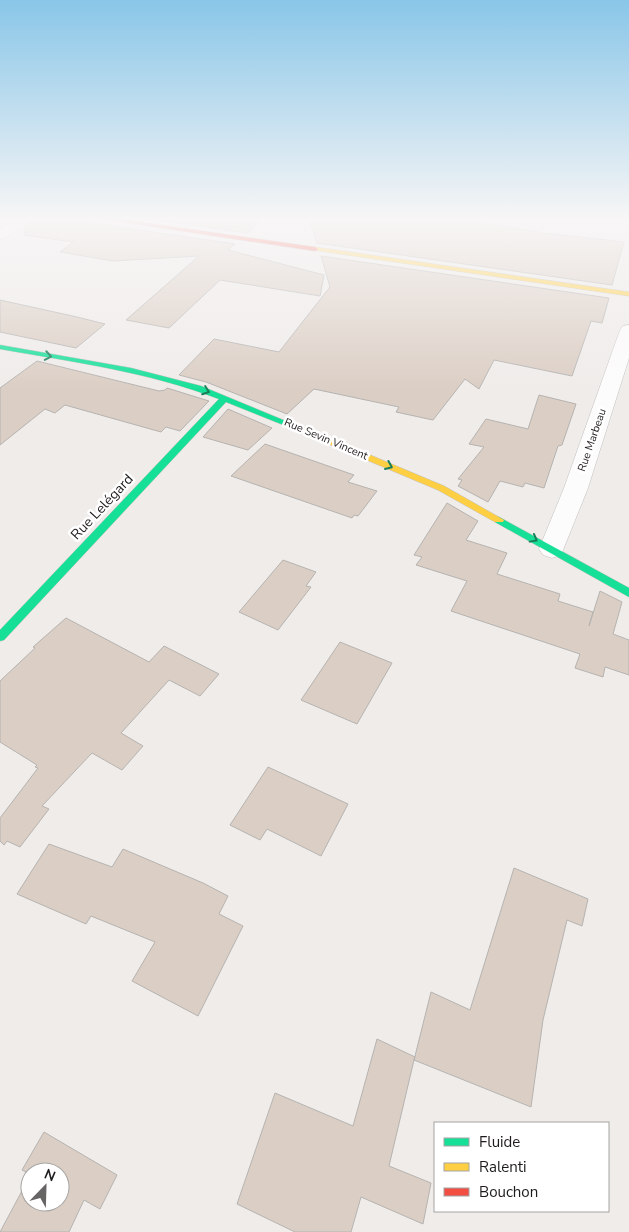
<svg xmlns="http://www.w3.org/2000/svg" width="629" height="1232" viewBox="0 0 629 1232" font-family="'Nunito Sans',sans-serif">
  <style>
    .building { fill: #dbcec4; stroke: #b5b3b1 }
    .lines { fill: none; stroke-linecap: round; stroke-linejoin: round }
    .street-casing { stroke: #c2bfbe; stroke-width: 1 }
    .fast-casing { stroke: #c2bfbe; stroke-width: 1 }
    .slow-casing { stroke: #c2bfbe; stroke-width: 1 }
    .jam-casing { stroke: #c2bfbe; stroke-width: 1 }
    .street { fill: #fdfcfc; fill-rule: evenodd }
    .fast { fill: #16e098; fill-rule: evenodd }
    .slow { fill: #ffcf43; fill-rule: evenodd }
    .jam { fill: #f24e42; fill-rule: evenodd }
    .oneway { stroke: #1a7e59 }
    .labels { text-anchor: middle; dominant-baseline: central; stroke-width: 5; stroke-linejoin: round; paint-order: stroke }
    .far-street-label { font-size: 11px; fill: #1e1c1a; stroke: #fff }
    .street-label { font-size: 14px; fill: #1e1c1a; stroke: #fff }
  </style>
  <rect width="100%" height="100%" fill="#efecea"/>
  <!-- building -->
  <g class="building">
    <path d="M36,218H89L91,222L98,224L235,244L228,250L324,275L320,296L220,280L169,328L126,320L199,256L113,261L60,252L73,242L24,235L25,226Z"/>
    <path d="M143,218H263L247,233Z"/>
    <path d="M309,218H456L544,233L624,242L612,285L317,243Z"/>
    <path d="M321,256L609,298L602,323L591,321L572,376L494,360L479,389L465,379L433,420L396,412L399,407L314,389L287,414L206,382L179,375L214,339L279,352L330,287Z"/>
    <path d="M0,300L77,317L105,324L76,348L0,332Z"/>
    <path d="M37,361L159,391L165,390L167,388L209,401L180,431L166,427L161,432L65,405L55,413L45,409L0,445V388Z"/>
    <path d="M539,395L576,404L562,445L558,446L544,488L525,483L523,487L500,481L488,502L458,486L462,480L458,479L484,447L469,444L486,419L528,429Z"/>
    <path d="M228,409L272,428L248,450L203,437Z"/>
    <path d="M265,444L354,475L348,482L377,491L358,516L354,515L352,518L231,476Z"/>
    <path d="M447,503L478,521L466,540L507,553L497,574L560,594L558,601L593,612L589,626L600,591L622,602L613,634L629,640V675L605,667L603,677L575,668L580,654L451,611L467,581L416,565L422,557L414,555Z"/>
    <path d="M283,560L316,572L306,586L311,587L278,630L239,612Z"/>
    <path d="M66,618L149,662L164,646L219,674L200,696L169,680L121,733L143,746L122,770L92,753L42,806L49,809L20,847L7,841L4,845L0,841V818L38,768L35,767L37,765L0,742V681L35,648L33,647Z"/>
    <path d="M340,642L392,663L357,724L301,700Z"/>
    <path d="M268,767L348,804L321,856L267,829L260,840L230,825Z"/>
    <path d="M49,844L112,867L123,849L203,883L228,896L219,914L243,926L198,1016L132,981L155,942L91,916L86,924L17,894Z"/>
    <path d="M514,868L588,899L582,926L567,920L543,1020L531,1107L414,1060L389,1166L431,1183L423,1224L361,1197L351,1232H295L237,1204L275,1093L353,1126L377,1039L415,1057L414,1060L431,992L470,1010Z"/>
    <path d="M44,1132L117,1175L100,1209L84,1200L69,1232H0L30,1176V1202H60V1172H30V1174L22,1170Z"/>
  </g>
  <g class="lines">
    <!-- street casing -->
    <g class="street-casing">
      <g id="street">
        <path d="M17,218H34L5,238L0,239V229Z"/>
        <path d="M629,325V358L588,488L561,555L552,558L543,555L539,549L564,488L620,330L623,326Z"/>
      </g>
    </g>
    <!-- fast casing -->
    <g class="fast-casing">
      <g id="fast">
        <path d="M0,345L131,368L201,386L293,424L289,427L286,426L226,402L4,640L0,641V630L219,399C149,372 74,362 0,349Z"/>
        <path d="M499,517L629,588V597L495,522L494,520L495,518Z"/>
      </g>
    </g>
    <!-- slow casing -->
    <g class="slow-casing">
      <g id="slow">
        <path d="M315,247L629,292V296L313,250L312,249Z"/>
        <path d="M289,421L444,486L504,520L503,522H495L438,490L286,426L285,424Z"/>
      </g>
    </g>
    <!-- jam casing -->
    <g class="jam-casing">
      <path id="jam" d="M95,218H111L315,247L318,249L315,251Z"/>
    </g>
    <!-- street -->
    <use href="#street" class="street"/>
    <!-- fast -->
    <use href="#fast" class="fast"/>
    <!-- slow -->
    <use href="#slow" class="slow"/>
    <!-- jam -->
    <use href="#jam" class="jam"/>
  </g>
  <!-- one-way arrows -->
  <defs><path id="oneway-chevron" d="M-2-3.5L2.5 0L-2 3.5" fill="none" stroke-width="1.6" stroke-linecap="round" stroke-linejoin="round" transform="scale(1.25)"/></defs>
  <g class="oneway">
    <use href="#oneway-chevron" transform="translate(48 356) rotate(10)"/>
    <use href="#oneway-chevron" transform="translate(206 391) rotate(20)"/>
    <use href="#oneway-chevron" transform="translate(389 466) rotate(23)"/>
    <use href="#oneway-chevron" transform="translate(534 539) rotate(29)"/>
  </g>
  <!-- sky -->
  <linearGradient id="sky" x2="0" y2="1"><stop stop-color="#89c6e8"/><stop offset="0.56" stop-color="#f8f6f6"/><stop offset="1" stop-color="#f8f6f6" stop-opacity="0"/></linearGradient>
  <rect width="629" height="391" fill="url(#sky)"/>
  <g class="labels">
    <!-- far-street labels -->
    <g class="far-street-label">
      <text transform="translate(326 439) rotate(23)">Rue Sevin Vincent</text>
      <text transform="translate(592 440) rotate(-71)">Rue Marbeau</text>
    </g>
    <!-- street labels -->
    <g class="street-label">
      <text transform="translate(102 507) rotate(-47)">Rue Lelégard</text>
    </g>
  </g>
  <!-- legend -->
  <rect x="434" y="1122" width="175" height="90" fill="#ffffff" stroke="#a5a4a3"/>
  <rect x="444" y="1138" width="25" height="8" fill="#16e098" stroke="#a5a4a3"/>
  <text x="479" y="1147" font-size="15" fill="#1e1c1a">Fluide</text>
  <rect x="444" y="1163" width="25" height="8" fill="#ffcf43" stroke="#a5a4a3"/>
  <text x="479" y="1172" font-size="15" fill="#1e1c1a">Ralenti</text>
  <rect x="444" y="1188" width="25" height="8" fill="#f24e42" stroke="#a5a4a3"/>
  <text x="479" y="1197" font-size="15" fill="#1e1c1a">Bouchon</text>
  <!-- north arrow -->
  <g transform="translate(45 1187) rotate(23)"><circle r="24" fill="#ffffff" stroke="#a5a4a3"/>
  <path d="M0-4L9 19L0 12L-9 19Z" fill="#676563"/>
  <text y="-8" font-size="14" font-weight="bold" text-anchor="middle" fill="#1e1c1a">N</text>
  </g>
</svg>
